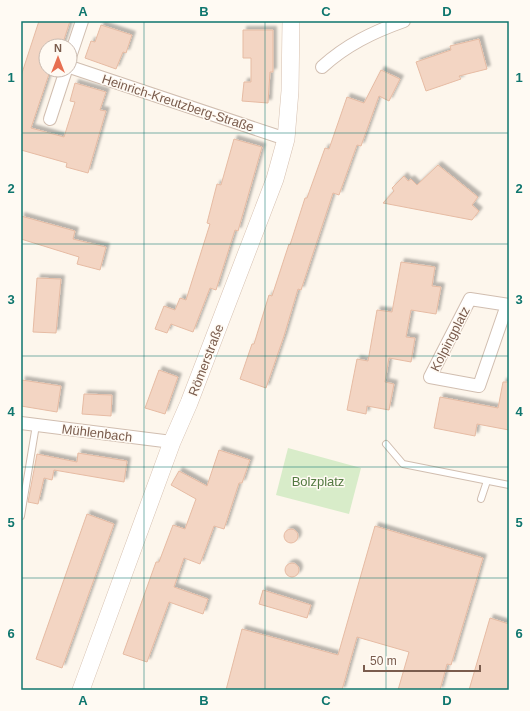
<svg xmlns="http://www.w3.org/2000/svg" width="530" height="711" viewBox="0 0 530 711" font-family="Arial,sans-serif">
  <style>
    .green { fill: #d8ecc9 }
    .building { fill: #f3d5c3; stroke: #e6bba3; filter: url(#shadow) }
    .lines { fill: none; stroke-linecap: round; stroke-linejoin: round }
    .service-casing { stroke: #d1beb0; stroke-width: 8 }
    .minor-casing { stroke: #d1beb0; stroke-width: 14 }
    .secondary-casing { stroke: #d6c0b0; stroke-width: 18 }
    .service { stroke: #fff; stroke-width: 6 }
    .minor { stroke: #fff; stroke-width: 12 }
    .secondary { stroke: #fff; stroke-width: 17 }
    .grid { fill: none; stroke: #0f766e; stroke-width: 1; stroke-opacity: 0.55 }
    .labels { text-anchor: middle; dominant-baseline: central; stroke-width: 3; stroke-linejoin: round; paint-order: stroke }
    .street-label { font-size: 13px; fill: #7a5c4d; stroke: #fffaf3 }
    .park-label { font-size: 13px; fill: #537a41; stroke: #fffaf3 }
    .neatline { fill: none; stroke: #0f766e; stroke-width: 1.5 }
    .grid-label { font-size: 13px; text-anchor: middle; font-weight: bold; fill: #0f766e }
  </style>
  <defs>
    <filter id="shadow"><feDropShadow dx="3.5" dy="-3.5" stdDeviation="1" flood-color="#0004"/></filter>
  </defs>
  <rect width="100%" height="100%" fill="#fdf6ec"/>
  <!-- green -->
  <path class="green" d="M288,448L361,468L349,514L276,495Z"/>
  <!-- building -->
  <g class="building">
    <path d="M39,21H70L62,46H46V70L50,71L31,128L64,137L75,102L70,101L75,83L106,92L100,110L106,111L88,173L66,167L67,163L21,150V76Z"/>
    <path d="M101,25L132,35L126,53L123,52L116,69L85,58L91,41L95,42Z"/>
    <path d="M243,30H273V72H270L268,103L242,101L244,82H251V58H243Z"/>
    <path d="M479,39L487,69L459,76L461,79L426,91L416,62L451,50L450,46Z"/>
    <path d="M381,70L400,79L389,101L379,96L361,146L357,145L339,195L333,193L301,290L298,289L284,336L266,388L240,379L252,344H254L269,295L272,296L289,244L290,245L305,198H307L325,148L329,149L347,97L364,103Z"/>
    <path d="M234,139L262,147L238,231L235,230L216,290L210,288L193,332L171,324L167,333L155,329L164,306L175,310L180,298L186,300L210,224L207,223L217,184L221,185Z"/>
    <path d="M438,165L478,197L472,205L479,211L472,220L383,203L394,191L392,188L404,176L408,181L411,179L417,185Z"/>
    <path d="M21,216L75,231L73,239L106,247L100,270L77,264L79,257L21,239Z"/>
    <path d="M401,262L435,267L432,286L441,287L436,314L411,310L406,337L415,338L411,362L389,358L385,382L394,384L389,410L367,406L366,414L347,410L357,359L368,361L377,310L392,312Z"/>
    <path d="M37,278L61,279L56,333L33,332Z"/>
    <path d="M159,370L178,377L165,414L145,408Z"/>
    <path d="M22,380L61,386L57,412L21,406Z"/>
    <path d="M503,382H509V430L477,424L475,436L434,428L440,397L498,408Z"/>
    <path d="M84,394L112,395L111,416L82,414Z"/>
    <path d="M219,450L250,460L242,483H239L224,529L214,526L200,564L184,558L174,587L208,599L203,614L169,602L147,662L123,654L156,562H159L173,525L185,529L196,499L171,485L179,471L207,486Z"/>
    <path d="M78,453L127,461L124,482L54,470L52,480L44,478L38,504L28,502L37,454L77,462Z"/>
    <path d="M87,514L114,524L62,668L36,659Z"/>
    <path d="M375,526L483,558L451,665L447,664L440,690H398L409,652L357,637L342,690H226L242,629L338,655Z"/>
    <circle cx="291" cy="536" r="7"/>
    <circle cx="292" cy="570" r="7"/>
    <path d="M263,590L311,605L307,618L259,604Z"/>
    <path d="M490,618L509,624V690H469Z"/>
  </g>
  <g class="lines">
    <!-- service casing -->
    <g class="service-casing">
      <g id="service">
        <path d="M386,444L403,464L509,485"/>
        <path d="M481,499L487,481"/>
        <path d="M21,516L36,425"/>
      </g>
    </g>
    <!-- minor casing -->
    <g class="minor-casing">
      <g id="minor">
        <path d="M70,57L82,21"/>
        <path d="M70,67L286,139"/>
        <path d="M322,67C346,45 373,32 404,21"/>
        <path d="M50,119L66,70"/>
        <path d="M507,305L479,386L430,377L470,299L509,305"/>
        <path d="M21,423L172,442"/>
      </g>
    </g>
    <!-- secondary casing -->
    <g class="secondary-casing">
      <path id="secondary" d="M81,690L172,442L189,403L275,179L286,139L290,91L291,21"/>
    </g>
    <!-- service -->
    <use href="#service" class="service"/>
    <!-- minor -->
    <use href="#minor" class="minor"/>
    <!-- secondary -->
    <use href="#secondary" class="secondary"/>
  </g>
  <!-- grid -->
  <path class="grid" d="M144,21V690M265,21V690M386,21V690M21,133H509M21,244H509M21,356H509M21,467H509M21,578H509"/>
  <g class="labels">
    <!-- street labels -->
    <g class="street-label">
      <text transform="translate(178 103) rotate(18)">Heinrich-Kreutzberg-Straße</text>
      <text transform="translate(450 339) rotate(-63)">Kolpingplatz</text>
      <text transform="translate(206 360) rotate(-69)">Römerstraße</text>
      <text transform="translate(97 433) rotate(7)">Mühlenbach</text>
    </g>
    <!-- park labels -->
    <g class="park-label">
      <text x="318" y="481">Bolzplatz</text>
    </g>
  </g>
  <!-- border -->
  <rect width="530" height="711" fill="none" stroke="#fffaf3" stroke-width="44"/>
  <!-- north arrow -->
  <g transform="translate(58 58)"><circle r="19" fill="#fffaf3" stroke="#cabbb1"/>
  <path d="M0-3L7 15L0 10L-7 15Z" fill="#e76f51"/>
  <text y="-6" font-size="11" font-weight="bold" text-anchor="middle" fill="#7a5c4d">N</text>
  </g>
  <!-- scale -->
  <path d="M364 665v6h116v-6" fill="none" stroke="#7a5c4d" stroke-width="2"/>
  <text x="370" y="665" font-size="12" fill="#7a5c4d" stroke="#fffaf3" stroke-width="3" paint-order="stroke">50 m</text>
  <rect x="22" y="22" width="486" height="667" class="neatline"/>
  <g class="grid-label">
    <text x="83" y="16">A</text>
    <text x="204" y="16">B</text>
    <text x="326" y="16">C</text>
    <text x="447" y="16">D</text>
    <text x="11" y="82">1</text>
    <text x="519" y="82">1</text>
    <text x="11" y="193">2</text>
    <text x="519" y="193">2</text>
    <text x="11" y="304">3</text>
    <text x="519" y="304">3</text>
    <text x="11" y="416">4</text>
    <text x="519" y="416">4</text>
    <text x="11" y="527">5</text>
    <text x="519" y="527">5</text>
    <text x="11" y="638">6</text>
    <text x="519" y="638">6</text>
    <text x="83" y="705">A</text>
    <text x="204" y="705">B</text>
    <text x="326" y="705">C</text>
    <text x="447" y="705">D</text>
  </g>
</svg>
